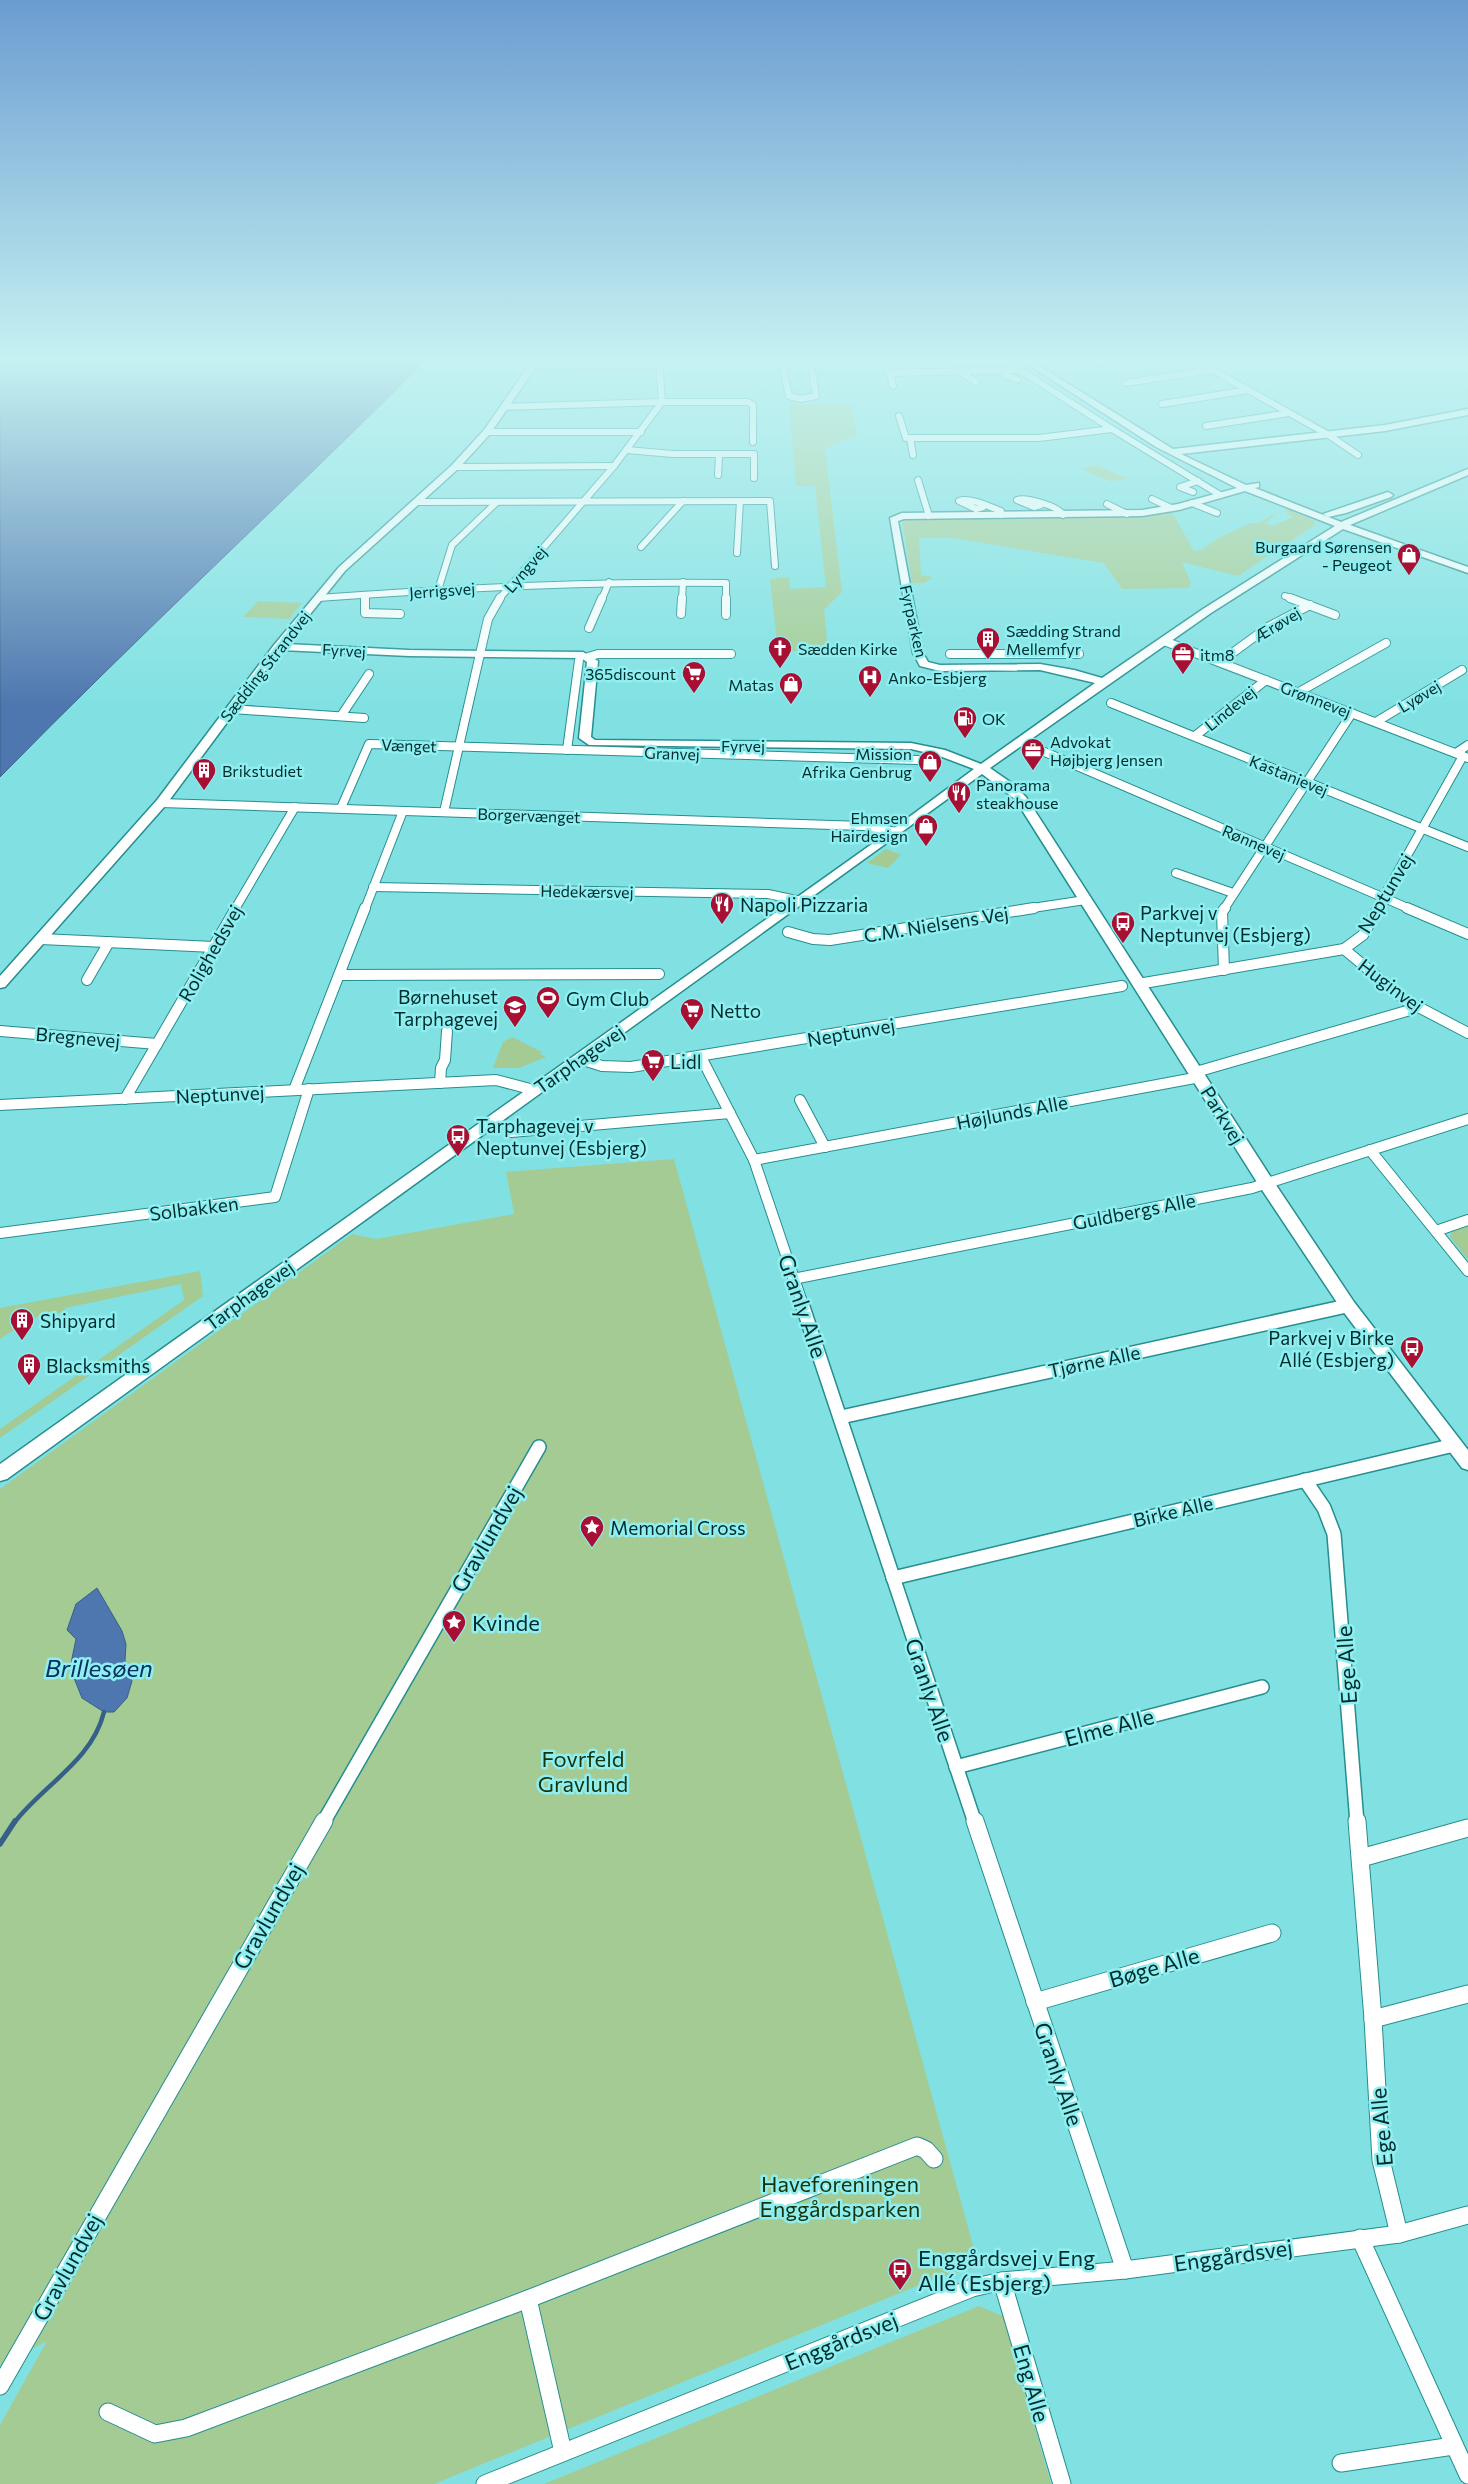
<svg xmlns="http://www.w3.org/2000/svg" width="1468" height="2484" viewBox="0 0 1468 2484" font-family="Commissioner,sans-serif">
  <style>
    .green { fill: #a3cb93; fill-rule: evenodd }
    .water { fill: #4f77af; stroke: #376088 }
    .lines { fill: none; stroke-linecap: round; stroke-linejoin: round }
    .stream-far1 { stroke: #376088; stroke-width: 4.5 }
    .stream { stroke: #376088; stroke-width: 5.5 }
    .street-far4-casing { stroke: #248e90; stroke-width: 8 }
    .street-far3-casing { stroke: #248e90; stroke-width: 10 }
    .street-far2-casing { stroke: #248e90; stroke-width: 12 }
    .street-far1-casing { stroke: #248e90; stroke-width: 16 }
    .street-casing { stroke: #248e90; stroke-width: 19 }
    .secondary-casing { stroke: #248e90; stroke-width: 3 }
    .street-far4 { stroke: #fff; stroke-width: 6 }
    .street-far3 { stroke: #fff; stroke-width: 8 }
    .street-far2 { stroke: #fff; stroke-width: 10 }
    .street-far1 { stroke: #fff; stroke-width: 13 }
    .street { stroke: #fff; stroke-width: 17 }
    .secondary { fill: #fff; fill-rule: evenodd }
    .labels { text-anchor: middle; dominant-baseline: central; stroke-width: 5; stroke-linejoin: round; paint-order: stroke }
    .far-poi-label { font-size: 16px; fill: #002c2d; stroke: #8eeef0; text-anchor: start }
    .far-street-label { font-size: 16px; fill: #002c2d; stroke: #8eeef0 }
    .street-label { font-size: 19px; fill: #002c2d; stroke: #8eeef0 }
    .poi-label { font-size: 19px; fill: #002c2d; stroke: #8eeef0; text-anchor: start }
    .near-street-label { font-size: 22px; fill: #002c2d; stroke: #8eeef0 }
    .near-poi-label { font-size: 22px; fill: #002c2d; stroke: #8eeef0; text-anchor: start }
    .near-park-label { font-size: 22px; fill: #173408; stroke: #8eeef0 }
    .near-water-label { font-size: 24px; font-style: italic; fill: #062f63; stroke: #8eeef0 }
  </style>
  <rect width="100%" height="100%" fill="#81e1e2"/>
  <!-- green -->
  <g class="green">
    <path d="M789,404H851L857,435L825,448L842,592L824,610L828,651H778L770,579L789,577L790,589L826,587L815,486H796Z"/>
    <path d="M1095,465L1127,478L1112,482L1081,469Z"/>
    <path d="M1284,507L1314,521L1316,524L1238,576L1182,562L1191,583L1189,588L1122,589L1104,563L953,538H919L921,575L933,577L924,583H912L902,521L907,519L1119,517L1172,512L1194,551L1201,550L1220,537L1251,523H1258L1279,512L1265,523L1273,526L1293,517L1287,514Z"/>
    <path d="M258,601L302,603L289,619L243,617Z"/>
    <path d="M886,849L901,855L888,868L867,863Z"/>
    <path d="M512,1037L542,1052L540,1054L546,1057L519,1068H493L503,1042Z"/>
    <path d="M674,1159L979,2267L934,2279L434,2484H0V2425L47,2341L0,2366V1489L352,1234L376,1239L514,1214L506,1172ZM97,1588L126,1644L125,1661L132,1681L70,1668L76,1638Z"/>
    <path d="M1468,1226V1260L1450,1237L1452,1231Z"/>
    <path d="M200,1271L203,1296L0,1438V1429L184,1300L181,1284L65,1308L64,1312L33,1318L0,1339V1308Z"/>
    <path d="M979,2306L1003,2316L1051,2484H544Z"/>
  </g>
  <!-- water -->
  <g class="water">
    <path d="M0,358H428C287,499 140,634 0,777Z"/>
    <path d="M97,1588L122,1631L126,1644L125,1661L132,1681L127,1698L114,1712H104L82,1698L70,1668L76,1639L67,1630L76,1604Z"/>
  </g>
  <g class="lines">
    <!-- stream-far1 -->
    <path class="stream-far1" d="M14,1823C43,1785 92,1761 104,1712"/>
    <!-- stream -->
    <path class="stream" d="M0,1844L15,1821"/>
    <!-- street-far4 casing -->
    <g class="street-far4-casing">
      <g id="street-far4">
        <path d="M781,358L789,396L801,399L816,396L810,358"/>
        <path d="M1191,358L1327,434L1358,455"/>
        <path d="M886,360L890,373L1020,370L1112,429"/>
        <path d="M1093,363L1128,358"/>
        <path d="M533,365L660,366"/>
        <path d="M1003,371L1005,375L1018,380"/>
        <path d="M890,373L893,386"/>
        <path d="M961,373L976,382"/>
        <path d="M1126,383L1212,370"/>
        <path d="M1162,404L1248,390"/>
        <path d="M504,407L662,402H748L753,405V442"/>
        <path d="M899,416L906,438H1039L1112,429L1220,495"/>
        <path d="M1206,426L1289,413"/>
        <path d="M487,432H641"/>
        <path d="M910,438L913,455"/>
        <path d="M627,450L673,454H754V478"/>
        <path d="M455,467L614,466"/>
        <path d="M718,475L719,455"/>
        <path d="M918,480L929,516"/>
        <path d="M1193,492L1180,487L1198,481"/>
        <path d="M1152,499L1171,508"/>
        <path d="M417,502L770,501L775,566"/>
        <path d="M1192,503L1217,513"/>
        <path d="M1107,504L1127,514"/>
        <path d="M1041,505L1034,507L1017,500C1026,497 1059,506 1063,515"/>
        <path d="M983,507L976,509L959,501C970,497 990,507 1001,511V515"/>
        <path d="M641,547L683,501"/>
        <path d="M737,553L740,501"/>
        <path d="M438,590L452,545L497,502"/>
        <path d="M365,595V599"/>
        <path d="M1285,596L1293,599"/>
        <path d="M318,598C454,588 590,581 726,583V599"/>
        <path d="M499,599L614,466L662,402L659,358"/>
        <path d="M602,599L609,582"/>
        <path d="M682,599L683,582"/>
      </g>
    </g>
    <!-- street-far3 casing -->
    <g class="street-far3-casing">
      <g id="street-far3">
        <path d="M365,598V613L400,614"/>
        <path d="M726,598V615"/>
        <path d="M1290,598L1335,615"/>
        <path d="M681,614L682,598"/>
        <path d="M589,628L602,598"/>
        <path d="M1164,641L1468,758"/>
        <path d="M950,654H1079"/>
        <path d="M588,657L598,654H731"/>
        <path d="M1220,662L1268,627L1310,605"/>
        <path d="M1299,692L1386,643"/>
        <path d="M1111,703L1468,847"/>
        <path d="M232,709L364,718"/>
        <path d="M341,716L369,674"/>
        <path d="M1376,722L1462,670"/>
        <path d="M1195,736L1266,680"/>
        <path d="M567,750L579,660"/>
        <path d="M1040,750L1410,909"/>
        <path d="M1456,753L1468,745"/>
        <path d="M161,803L864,826L897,832"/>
        <path d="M341,808L369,744L918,760"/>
        <path d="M444,812L488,619L500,598"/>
        <path d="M1176,873L1233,893"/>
        <path d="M373,887L768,894L801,901"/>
        <path d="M235,909L295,807"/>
        <path d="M365,909L403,811"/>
        <path d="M1026,909L1085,900"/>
        <path d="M1224,909L1352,713"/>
        <path d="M1377,909L1463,756"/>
      </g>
    </g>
    <!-- street-far2 casing -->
    <g class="street-far2-casing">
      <g id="street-far2">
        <path d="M1407,908L1468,934"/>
        <path d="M788,932L813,939L830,940L1034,908"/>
        <path d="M41,939L214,947"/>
        <path d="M1344,949L1405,1000L1468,1033"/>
        <path d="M1224,970L1222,912L1225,908"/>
        <path d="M340,975L659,974"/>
        <path d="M87,980L109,942"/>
        <path d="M1138,984L1344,949L1363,935L1378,908"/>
        <path d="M0,1031L157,1044"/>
        <path d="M701,1057L754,1160L804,1308"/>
        <path d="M580,1059L602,1066L631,1067L1122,986"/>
        <path d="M1196,1072L1417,1008"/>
        <path d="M440,1083L441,1068L445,1060L447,1031"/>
        <path d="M294,1090L365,908"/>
        <path d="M125,1099L236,908"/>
        <path d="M800,1100L825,1147"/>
        <path d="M0,1105L496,1080L534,1090"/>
        <path d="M511,1132L730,1113"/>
        <path d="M1370,1150L1468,1271"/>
        <path d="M754,1160L1200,1077"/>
        <path d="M1436,1231L1468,1220"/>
        <path d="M0,1233L275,1197L309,1089"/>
        <path d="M793,1279L1252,1188L1468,1119"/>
        <path d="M1337,1308L1348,1306"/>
      </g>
    </g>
    <!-- street-far1 casing -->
    <g class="street-far1-casing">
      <g id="street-far1">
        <path d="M803,1307L975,1823"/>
        <path d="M841,1417L1342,1307"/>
        <path d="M1305,1480L1324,1508L1334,1534L1357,1823"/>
        <path d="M893,1578L1454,1445"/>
        <path d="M956,1767L1262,1687"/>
        <path d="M323,1823L539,1447"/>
      </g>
    </g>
    <!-- street casing -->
    <g class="street-casing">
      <g id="street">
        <path d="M975,1821L1125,2270"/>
        <path d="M1357,1821L1373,2019L1381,2160L1399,2234"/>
        <path d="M1361,1858L1468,1828"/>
        <path d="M1035,2002L1272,1933"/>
        <path d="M1373,2019L1468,1994"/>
        <path d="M1360,2238L1468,2475"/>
        <path d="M1002,2281L1062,2484"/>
        <path d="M528,2299L563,2452"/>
        <path d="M0,2386L324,1821"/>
        <path d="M108,2412L155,2434L186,2428L528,2299L917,2146L926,2150L934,2159"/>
        <path d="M1341,2463L1453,2446"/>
        <path d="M485,2484L972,2288L1002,2281L1125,2270L1399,2234L1468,2215"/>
      </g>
    </g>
    <!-- secondary casing -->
    <g class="secondary-casing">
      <g id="secondary">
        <path d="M534,358H542L490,434L458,469L345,571L286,644L409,650L583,652L598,661L591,737L595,740L911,743L945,750L981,764L1095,683L1040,670L940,671L920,666L913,653L890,518L902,513L1142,510L1178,504L1237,488L1156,447L1018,358H1027L1173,449L1385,425L1468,409V415L1385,431L1181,454L1246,485L1259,483V487L1255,488L1341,522L1468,469V475L1350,525L1468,567V573L1343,529L1211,613L990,768L1013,784L1026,797L1272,1179L1354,1302L1468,1450V1470L1462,1468L1342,1310L1260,1187L1015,799L982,774L7,1479L0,1481V1464L893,829L974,769L937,755L911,749L589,745L579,738L587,662L581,658L409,656L281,650L165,806L5,987L0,988V976L157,800L274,645L339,567L452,465L484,430ZM1245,491L1335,526L1203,609L1102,678L1074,670L1040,664L940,665L928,662L923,653L898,521L904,519L1142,516L1179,510Z"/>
        <path d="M1388,492L1393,495L1391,497L1346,513L1328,517L1323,514Z"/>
      </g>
    </g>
    <!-- street-far4 -->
    <use href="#street-far4" class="street-far4"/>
    <!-- street-far3 -->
    <use href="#street-far3" class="street-far3"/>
    <!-- street-far2 -->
    <use href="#street-far2" class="street-far2"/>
    <!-- street-far1 -->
    <use href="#street-far1" class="street-far1"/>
    <!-- street -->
    <use href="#street" class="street"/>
    <!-- secondary -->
    <use href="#secondary" class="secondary"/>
  </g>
  <!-- sky -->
  <linearGradient id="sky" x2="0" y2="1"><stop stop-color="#6b9cd1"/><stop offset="0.51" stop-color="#c6f2f2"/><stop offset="1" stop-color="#c6f2f2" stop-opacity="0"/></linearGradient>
  <rect width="1468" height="705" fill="url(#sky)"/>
  <!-- icons -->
  <defs>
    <g id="shop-pin" transform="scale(1.25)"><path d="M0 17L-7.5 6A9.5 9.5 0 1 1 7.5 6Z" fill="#a70f33" stroke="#8eeef0"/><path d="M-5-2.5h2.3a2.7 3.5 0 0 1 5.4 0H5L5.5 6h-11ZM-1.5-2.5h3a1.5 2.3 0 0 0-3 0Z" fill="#fff"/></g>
    <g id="building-pin" transform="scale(1.25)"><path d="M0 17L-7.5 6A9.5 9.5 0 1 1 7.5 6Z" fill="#a70f33" stroke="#8eeef0"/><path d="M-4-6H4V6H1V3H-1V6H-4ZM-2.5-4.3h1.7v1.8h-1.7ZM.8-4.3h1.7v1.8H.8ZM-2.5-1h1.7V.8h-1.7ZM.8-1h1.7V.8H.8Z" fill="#fff"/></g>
    <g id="church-pin" transform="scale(1.25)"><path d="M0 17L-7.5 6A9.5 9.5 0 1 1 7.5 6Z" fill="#a70f33" stroke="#8eeef0"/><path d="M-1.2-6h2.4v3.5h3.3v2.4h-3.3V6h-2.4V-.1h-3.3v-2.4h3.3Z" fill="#fff"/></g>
    <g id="office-pin" transform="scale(1.25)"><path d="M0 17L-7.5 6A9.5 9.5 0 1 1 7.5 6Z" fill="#a70f33" stroke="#8eeef0"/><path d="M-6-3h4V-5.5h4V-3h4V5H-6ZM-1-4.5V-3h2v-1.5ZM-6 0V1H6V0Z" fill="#fff"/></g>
    <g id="supermarket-pin" transform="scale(1.25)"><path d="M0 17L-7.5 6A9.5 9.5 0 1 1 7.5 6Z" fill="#a70f33" stroke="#8eeef0"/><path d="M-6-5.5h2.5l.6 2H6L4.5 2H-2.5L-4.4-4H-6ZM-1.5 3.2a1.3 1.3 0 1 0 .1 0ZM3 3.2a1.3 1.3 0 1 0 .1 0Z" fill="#fff"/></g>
    <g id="hospital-pin" transform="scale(1.25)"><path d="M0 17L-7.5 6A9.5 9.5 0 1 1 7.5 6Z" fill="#a70f33" stroke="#8eeef0"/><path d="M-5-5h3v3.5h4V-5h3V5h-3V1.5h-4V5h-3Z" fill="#fff"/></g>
    <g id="fuel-pin" transform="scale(1.25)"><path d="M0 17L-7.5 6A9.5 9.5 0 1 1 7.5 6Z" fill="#a70f33" stroke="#8eeef0"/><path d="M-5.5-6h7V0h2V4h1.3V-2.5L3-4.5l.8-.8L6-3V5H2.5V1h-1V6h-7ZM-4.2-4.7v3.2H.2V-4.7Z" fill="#fff"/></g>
    <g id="restaurant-pin" transform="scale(1.25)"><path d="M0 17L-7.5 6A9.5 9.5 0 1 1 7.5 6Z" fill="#a70f33" stroke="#8eeef0"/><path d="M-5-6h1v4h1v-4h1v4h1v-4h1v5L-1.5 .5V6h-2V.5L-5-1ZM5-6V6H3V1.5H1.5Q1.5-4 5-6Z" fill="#fff"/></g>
    <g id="bus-pin" transform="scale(1.25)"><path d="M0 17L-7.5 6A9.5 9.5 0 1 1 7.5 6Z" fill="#a70f33" stroke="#8eeef0"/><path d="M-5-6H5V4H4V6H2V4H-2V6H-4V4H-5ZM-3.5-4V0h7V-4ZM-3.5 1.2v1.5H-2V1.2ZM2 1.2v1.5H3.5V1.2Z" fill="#fff"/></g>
    <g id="stadium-pin" transform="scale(1.25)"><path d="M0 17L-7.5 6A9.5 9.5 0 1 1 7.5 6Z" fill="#a70f33" stroke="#8eeef0"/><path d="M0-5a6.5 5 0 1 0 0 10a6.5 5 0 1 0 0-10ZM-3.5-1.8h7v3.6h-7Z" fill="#fff"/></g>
    <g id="school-pin" transform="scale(1.25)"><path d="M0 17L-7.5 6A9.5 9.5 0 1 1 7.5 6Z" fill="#a70f33" stroke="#8eeef0"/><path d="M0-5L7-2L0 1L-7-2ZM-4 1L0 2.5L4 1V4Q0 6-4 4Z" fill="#fff"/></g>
    <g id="sight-pin" transform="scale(1.25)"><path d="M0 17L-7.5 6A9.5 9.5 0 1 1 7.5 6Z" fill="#a70f33" stroke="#8eeef0"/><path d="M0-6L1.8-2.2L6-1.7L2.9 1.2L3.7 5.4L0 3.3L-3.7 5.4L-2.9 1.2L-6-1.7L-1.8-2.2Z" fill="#fff"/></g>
  </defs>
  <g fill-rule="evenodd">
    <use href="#shop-pin" x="1409" y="555"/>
    <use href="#building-pin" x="988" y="639"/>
    <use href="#church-pin" x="780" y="648"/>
    <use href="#office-pin" x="1183" y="654"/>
    <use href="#supermarket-pin" x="694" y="673"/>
    <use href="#hospital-pin" x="870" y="677"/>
    <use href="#shop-pin" x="791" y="684"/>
    <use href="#fuel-pin" x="965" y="718"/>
    <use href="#office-pin" x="1033" y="750"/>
    <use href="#shop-pin" x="930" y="762"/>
    <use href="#building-pin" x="204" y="770"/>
    <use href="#restaurant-pin" x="959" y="793"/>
    <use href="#shop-pin" x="926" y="826"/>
    <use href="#restaurant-pin" x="722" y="904"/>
    <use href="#bus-pin" x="1123" y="923"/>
    <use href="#stadium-pin" x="548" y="998"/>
    <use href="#school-pin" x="515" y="1007"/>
    <use href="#supermarket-pin" x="692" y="1010"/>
    <use href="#supermarket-pin" x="653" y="1061"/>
    <use href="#bus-pin" x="458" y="1136"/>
    <use href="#building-pin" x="22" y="1320"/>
    <use href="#bus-pin" x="1412" y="1348"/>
    <use href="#building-pin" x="29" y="1365"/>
    <use href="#sight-pin" x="592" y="1527"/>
    <use href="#sight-pin" x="454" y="1622"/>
    <use href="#bus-pin" x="900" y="2270"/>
  </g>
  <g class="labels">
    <!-- far-poi labels -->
    <g class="far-poi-label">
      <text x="1392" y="546" text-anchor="end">Burgaard Sørensen<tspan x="1392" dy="18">- Peugeot</tspan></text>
      <text x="1006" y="630">Sædding Strand<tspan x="1006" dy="18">Mellemfyr</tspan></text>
      <text x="798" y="648">Sædden Kirke</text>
      <text x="1200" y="654">itm8</text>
      <text x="676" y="673" text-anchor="end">365discount</text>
      <text x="888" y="677">Anko-Esbjerg</text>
      <text x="774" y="684" text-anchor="end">Matas</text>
      <text x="982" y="718">OK</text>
      <text x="1050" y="741">Advokat<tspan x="1050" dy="18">Højbjerg Jensen</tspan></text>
      <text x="912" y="753" text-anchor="end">Mission<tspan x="912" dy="18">Afrika Genbrug</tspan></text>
      <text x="222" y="770">Brikstudiet</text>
      <text x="976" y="784">Panorama<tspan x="976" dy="18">steakhouse</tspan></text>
      <text x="908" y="817" text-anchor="end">Ehmsen<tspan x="908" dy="18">Hairdesign</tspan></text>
    </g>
    <!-- far-street labels -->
    <g class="far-street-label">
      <text transform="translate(525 569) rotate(-49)">Lyngvej</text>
      <text transform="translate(442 590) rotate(-4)">Jerrigsvej</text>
      <text transform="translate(914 621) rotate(77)">Fyrparken</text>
      <text transform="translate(1277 624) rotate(-31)">Ærøvej</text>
      <text transform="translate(344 650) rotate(3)">Fyrvej</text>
      <text transform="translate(265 666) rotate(-52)">Sædding Strandvej</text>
      <text transform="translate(1419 696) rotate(-31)">Lyøvej</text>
      <text transform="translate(1316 699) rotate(21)">Grønnevej</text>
      <text transform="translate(1230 708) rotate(-39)">Lindevej</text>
      <text transform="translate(409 745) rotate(2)">Vænget</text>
      <text x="743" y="745">Fyrvej</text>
      <text transform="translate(672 753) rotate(2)">Granvej</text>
      <text transform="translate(1289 775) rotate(22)">Kastanievej</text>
      <text transform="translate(529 815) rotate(2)">Borgervænget</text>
      <text transform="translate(1254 842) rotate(23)">Rønnevej</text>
      <text transform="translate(587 891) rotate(1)">Hedekærsvej</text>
    </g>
    <!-- street labels -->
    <g class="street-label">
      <text transform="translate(1385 893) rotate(-59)">Neptunvej</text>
      <text transform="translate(936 924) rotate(-9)">C.M. Nielsens Vej</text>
      <text transform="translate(210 953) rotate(-60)">Rolighedsvej</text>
      <text transform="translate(1391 985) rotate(37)">Huginvej</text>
      <text transform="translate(851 1032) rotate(-10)">Neptunvej</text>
      <text transform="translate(78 1037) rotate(5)">Bregnevej</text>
      <text transform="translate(579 1059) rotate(-35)">Tarphagevej</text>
      <text transform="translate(220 1094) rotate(-3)">Neptunvej</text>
      <text transform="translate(1012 1112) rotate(-11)">Højlunds Alle</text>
      <text transform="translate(1223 1115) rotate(58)">Parkvej</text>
      <text transform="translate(194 1208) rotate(-7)">Solbakken</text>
      <text transform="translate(1134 1211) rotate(-11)">Guldbergs Alle</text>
      <text transform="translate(249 1295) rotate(-36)">Tarphagevej</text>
      <text transform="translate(1094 1361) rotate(-12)">Tjørne Alle</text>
      <text transform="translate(1173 1511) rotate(-13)">Birke Alle</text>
    </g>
    <!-- poi labels -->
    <g class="poi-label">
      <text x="740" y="904">Napoli Pizzaria</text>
      <text x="1140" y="912">Parkvej v<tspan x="1140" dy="22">Neptunvej (Esbjerg)</tspan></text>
      <text x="498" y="996" text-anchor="end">Børnehuset<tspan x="498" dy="22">Tarphagevej</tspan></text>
      <text x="566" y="998">Gym Club</text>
      <text x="710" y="1010">Netto</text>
      <text x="670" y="1061">Lidl</text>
      <text x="476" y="1125">Tarphagevej v<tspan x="476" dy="22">Neptunvej (Esbjerg)</tspan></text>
      <text x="40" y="1320">Shipyard</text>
      <text x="1394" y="1337" text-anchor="end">Parkvej v Birke<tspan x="1394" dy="22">Allé (Esbjerg)</tspan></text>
      <text x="46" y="1365">Blacksmiths</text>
      <text x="610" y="1527">Memorial Cross</text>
    </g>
    <!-- near-street labels -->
    <g class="near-street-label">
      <text transform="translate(803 1306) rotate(71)">Granly Alle</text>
      <text transform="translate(486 1539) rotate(-60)">Gravlundvej</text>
      <text transform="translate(1346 1665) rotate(-94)">Ege Alle</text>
      <text transform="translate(930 1690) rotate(71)">Granly Alle</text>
      <text transform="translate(1109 1727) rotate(-15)">Elme Alle</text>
      <text transform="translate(268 1916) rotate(-60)">Gravlundvej</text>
      <text transform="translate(1154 1967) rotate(-16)">Bøge Alle</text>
      <text transform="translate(1059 2074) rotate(71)">Granly Alle</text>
      <text transform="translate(1381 2127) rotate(-95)">Ege Alle</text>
      <text transform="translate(1233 2255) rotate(-8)">Enggårdsvej</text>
      <text transform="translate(67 2267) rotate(-61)">Gravlundvej</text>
      <text transform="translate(841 2341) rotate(-22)">Enggårdsvej</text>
      <text transform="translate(1032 2383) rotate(74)">Eng Alle</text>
    </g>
    <!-- near-poi labels -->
    <g class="near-poi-label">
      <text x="472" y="1622">Kvinde</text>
      <text x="918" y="2257">Enggårdsvej v Eng<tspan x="918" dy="25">Allé (Esbjerg)</tspan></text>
    </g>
    <!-- near-park labels -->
    <g class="near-park-label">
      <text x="583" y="1758">Fovrfeld<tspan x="583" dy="25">Gravlund</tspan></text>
      <text x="840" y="2183">Haveforeningen<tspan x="840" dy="25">Enggårdsparken</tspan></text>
    </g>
    <!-- near-water labels -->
    <g class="near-water-label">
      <text x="99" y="1667">Brillesøen</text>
    </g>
  </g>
</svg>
